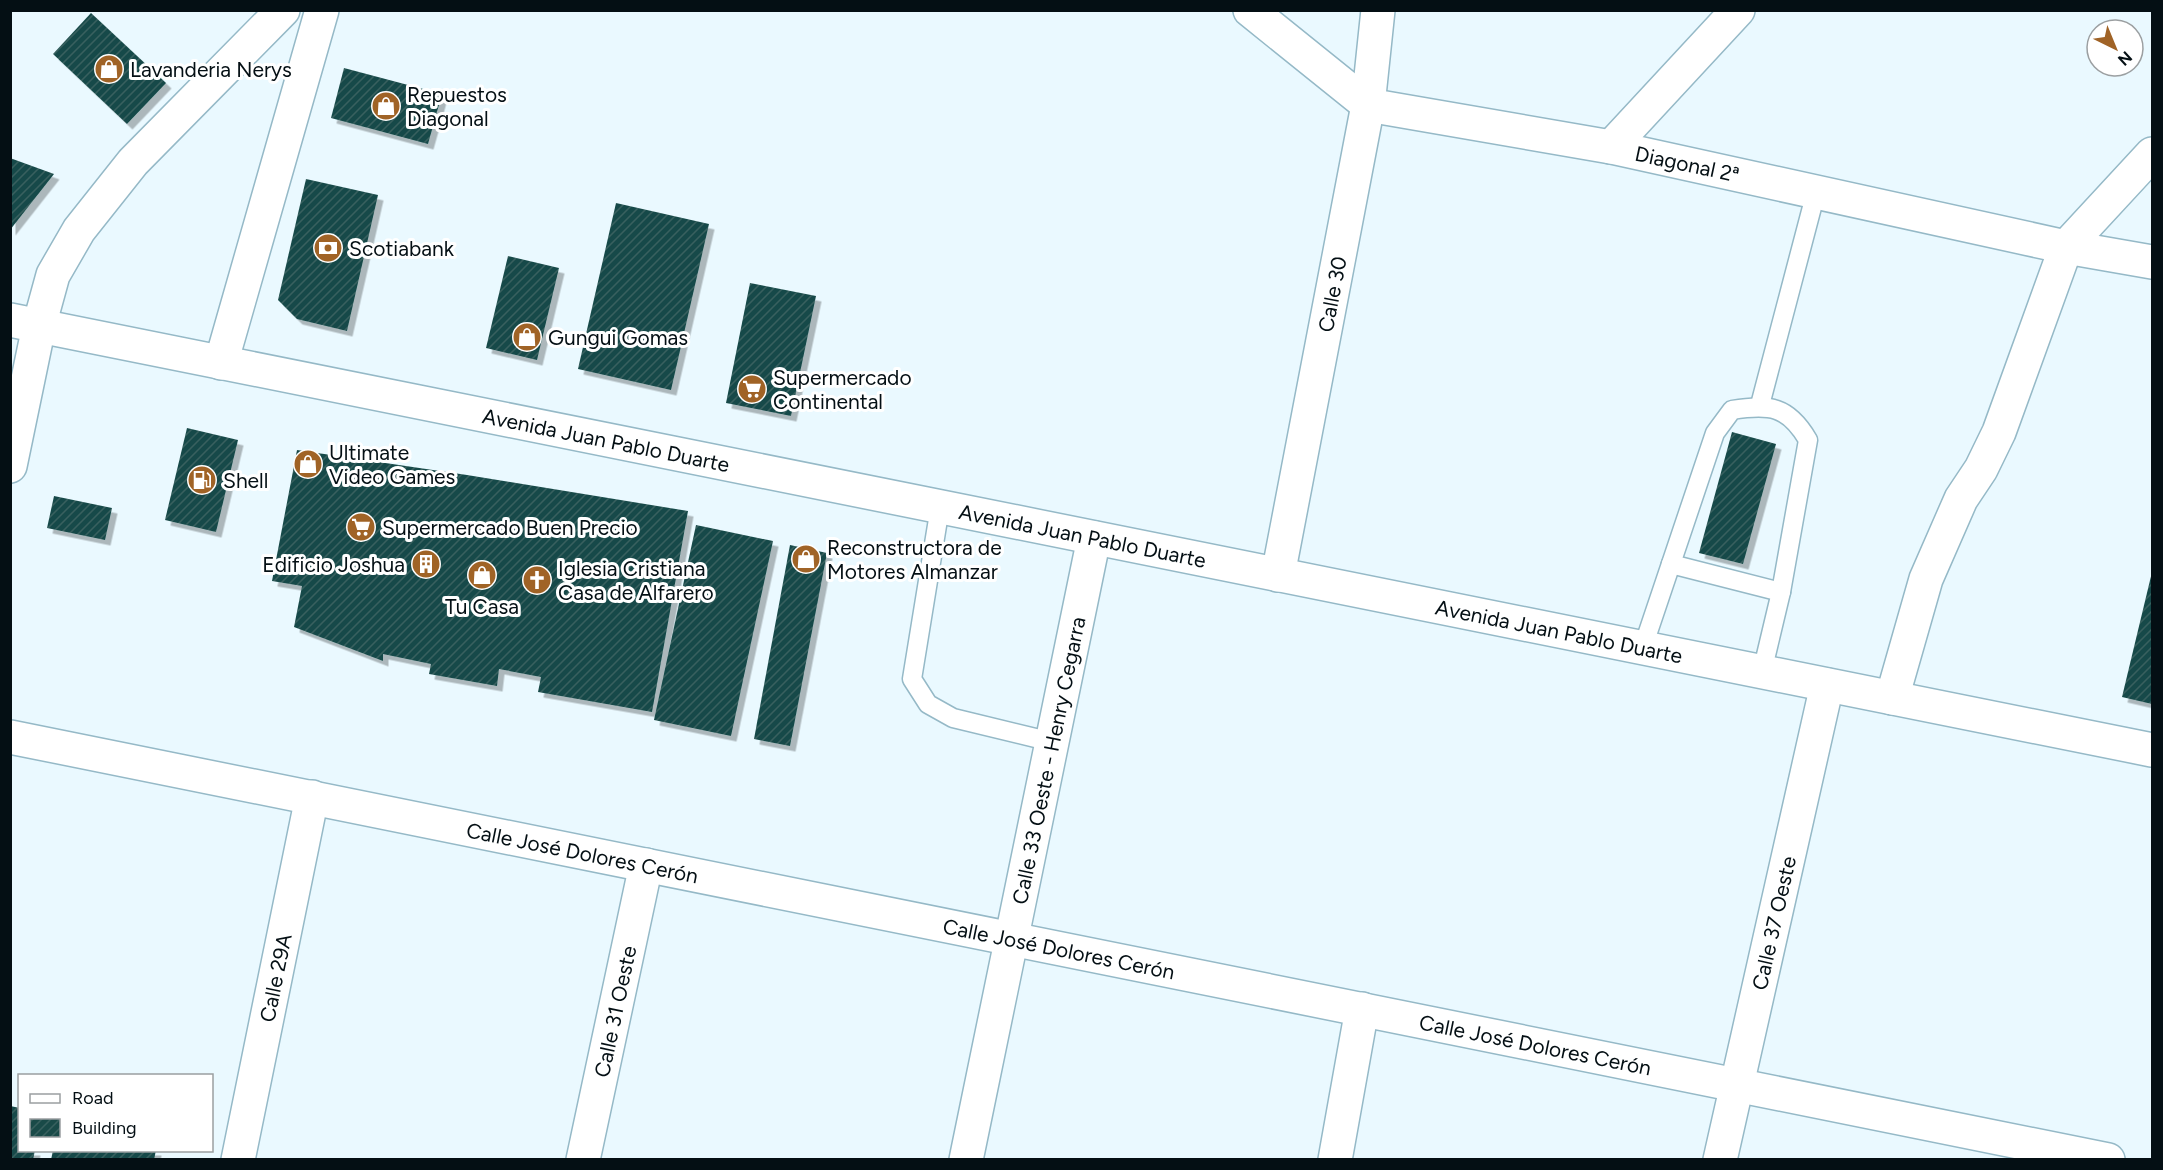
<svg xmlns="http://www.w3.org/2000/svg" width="2163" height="1170" viewBox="0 0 2163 1170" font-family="Figtree,sans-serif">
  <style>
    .building { fill: url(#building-hatch); filter: url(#shadow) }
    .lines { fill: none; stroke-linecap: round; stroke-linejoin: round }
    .service-casing { stroke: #95b9c7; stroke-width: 21 }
    .minor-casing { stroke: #95b9c7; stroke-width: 36 }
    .tertiary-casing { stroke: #95b9c7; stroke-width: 36 }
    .secondary-casing { stroke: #95b9c7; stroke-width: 36 }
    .service { stroke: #fff; stroke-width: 18 }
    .minor { stroke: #fff; stroke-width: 33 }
    .tertiary { stroke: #fff; stroke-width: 33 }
    .secondary { stroke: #fff; stroke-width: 33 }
    .labels { text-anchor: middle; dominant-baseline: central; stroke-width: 6; stroke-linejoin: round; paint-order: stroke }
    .poi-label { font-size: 21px; fill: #040f14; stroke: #fff; text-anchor: start }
    .street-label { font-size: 21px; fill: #040f14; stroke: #fff }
  </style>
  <defs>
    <pattern id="building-hatch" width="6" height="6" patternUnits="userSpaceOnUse" patternTransform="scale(1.5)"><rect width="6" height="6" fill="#194a48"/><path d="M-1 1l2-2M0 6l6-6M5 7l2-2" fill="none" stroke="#38605e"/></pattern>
    <filter id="shadow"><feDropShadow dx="5.5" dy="5.5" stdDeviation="0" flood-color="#0004"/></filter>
  </defs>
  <rect width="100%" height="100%" fill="#eaf9ff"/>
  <!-- building -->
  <g class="building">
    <path d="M91,13L166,83L127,124L53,54Z"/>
    <path d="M344,68L442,94L428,144L331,118Z"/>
    <path d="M10,158L54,174L10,230Z"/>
    <path d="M306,179L378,195L347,331L297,319L278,300Z"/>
    <path d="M616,203L709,224L671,390L578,369Z"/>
    <path d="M508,256L559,268L537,360L486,348Z"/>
    <path d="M750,283L816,296L791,416L726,403Z"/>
    <path d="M187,428L238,440L216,532L165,520Z"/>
    <path d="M1732,432L1776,444L1743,564L1699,553Z"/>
    <path d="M297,450L467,475L688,511L652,712L538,692L541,677L499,669L497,686L429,674L431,664L383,654V661L294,627L302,586L272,581Z"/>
    <path d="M54,496L112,508L105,540L47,528Z"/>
    <path d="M696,525L773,541L731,736L654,720Z"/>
    <path d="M790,545L827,553L790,746L754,739Z"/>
    <path d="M2152,572V704L2122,697Z"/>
    <path d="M10,1106L20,1108V1150H35L33,1160H10Z"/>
    <path d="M53,1150H156L154,1160H51Z"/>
  </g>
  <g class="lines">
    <!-- service casing -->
    <g class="service-casing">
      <g id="service">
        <path d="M1760,405L1816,192"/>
        <path d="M940,507L912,679L928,704L953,718L1052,742"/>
        <path d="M1671,564L1781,592"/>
        <path d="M1643,647L1715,433L1732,410C1770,404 1788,406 1808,440L1781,592L1762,672"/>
      </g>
    </g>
    <!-- minor casing -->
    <g class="minor-casing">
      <g id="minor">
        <path d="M1250,10L1368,105L1611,147L2066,247L2152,262"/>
        <path d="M1611,147L1738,10"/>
        <path d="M39,326L53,275L79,230L133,162L283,10"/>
        <path d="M221,363L322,10"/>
        <path id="s1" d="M1278,575L1368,105L1378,10"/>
        <path d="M1892,698L1926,579L1961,499L1981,469L1999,432L2066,247L2152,154"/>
        <path id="s2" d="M10,737L2108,1160"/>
        <path id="s3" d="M238,1160L312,797"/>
        <path id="s4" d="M583,1160L646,865"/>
        <path id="s5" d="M966,1160L1094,538"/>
        <path d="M1335,1160L1362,1009"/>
        <path id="s6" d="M1720,1160L1827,685"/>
      </g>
    </g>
    <!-- tertiary casing -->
    <g class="tertiary-casing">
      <path id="tertiary" d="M10,466L39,326"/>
    </g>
    <!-- secondary casing -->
    <g class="secondary-casing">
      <g id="secondary">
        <path id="s7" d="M10,320L2152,750"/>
      </g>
    </g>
    <!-- service -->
    <use href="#service" class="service"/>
    <!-- minor -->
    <use href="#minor" class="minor"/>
    <!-- tertiary -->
    <use href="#tertiary" class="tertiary"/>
    <!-- secondary -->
    <use href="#secondary" class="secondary"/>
  </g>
  <!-- icons -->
  <defs>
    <g id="shop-disc" transform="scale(1.5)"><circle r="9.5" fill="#a06326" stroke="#fff"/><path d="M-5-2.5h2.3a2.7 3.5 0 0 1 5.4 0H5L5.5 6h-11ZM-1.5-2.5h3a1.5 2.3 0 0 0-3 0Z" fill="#fff"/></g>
    <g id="bank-disc" transform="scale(1.5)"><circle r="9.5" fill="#a06326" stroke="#fff"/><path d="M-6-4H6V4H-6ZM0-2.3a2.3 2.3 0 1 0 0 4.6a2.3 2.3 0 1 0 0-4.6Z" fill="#fff"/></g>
    <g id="supermarket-disc" transform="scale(1.5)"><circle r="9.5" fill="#a06326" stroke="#fff"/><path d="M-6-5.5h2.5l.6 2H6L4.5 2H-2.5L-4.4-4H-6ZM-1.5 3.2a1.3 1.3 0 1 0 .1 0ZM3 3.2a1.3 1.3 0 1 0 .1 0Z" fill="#fff"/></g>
    <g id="fuel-disc" transform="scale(1.5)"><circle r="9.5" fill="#a06326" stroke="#fff"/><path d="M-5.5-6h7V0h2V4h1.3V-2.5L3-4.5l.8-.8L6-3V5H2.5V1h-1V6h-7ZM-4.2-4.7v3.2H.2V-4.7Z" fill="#fff"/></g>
    <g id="building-disc" transform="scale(1.5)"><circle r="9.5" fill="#a06326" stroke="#fff"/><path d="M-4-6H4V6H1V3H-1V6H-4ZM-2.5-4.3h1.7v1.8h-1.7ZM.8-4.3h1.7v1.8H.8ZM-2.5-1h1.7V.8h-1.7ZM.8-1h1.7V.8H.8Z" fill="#fff"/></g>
    <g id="church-disc" transform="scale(1.5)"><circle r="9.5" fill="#a06326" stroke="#fff"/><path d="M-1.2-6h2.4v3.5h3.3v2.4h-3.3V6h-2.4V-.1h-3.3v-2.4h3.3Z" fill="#fff"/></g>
  </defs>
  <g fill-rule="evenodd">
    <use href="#shop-disc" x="109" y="69"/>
    <use href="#shop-disc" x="386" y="106"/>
    <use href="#bank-disc" x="328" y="248"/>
    <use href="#shop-disc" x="527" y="337"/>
    <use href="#supermarket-disc" x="752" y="389"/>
    <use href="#shop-disc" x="308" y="464"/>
    <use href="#fuel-disc" x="202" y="480"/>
    <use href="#supermarket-disc" x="361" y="527"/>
    <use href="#shop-disc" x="806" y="559"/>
    <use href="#building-disc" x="426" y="564"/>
    <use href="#shop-disc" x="482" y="575"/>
    <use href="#church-disc" x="537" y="580"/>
  </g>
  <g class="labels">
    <!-- poi labels -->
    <g class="poi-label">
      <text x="130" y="69">Lavanderia Nerys</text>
      <text x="407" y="94">Repuestos<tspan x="407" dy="24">Diagonal</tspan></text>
      <text x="349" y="248">Scotiabank</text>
      <text x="548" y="337">Gungui Gomas</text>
      <text x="773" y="377">Supermercado<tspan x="773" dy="24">Continental</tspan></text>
      <text x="329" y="452">Ultimate<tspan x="329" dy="24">Video Games</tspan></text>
      <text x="223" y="480">Shell</text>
      <text x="382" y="527">Supermercado Buen Precio</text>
      <text x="827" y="547">Reconstructora de<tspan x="827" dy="24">Motores Almanzar</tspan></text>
      <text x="405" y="564" text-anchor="end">Edificio Joshua</text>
      <text x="558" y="568">Iglesia Cristiana<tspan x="558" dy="24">Casa de Alfarero</tspan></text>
      <text x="482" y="606" text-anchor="middle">Tu Casa</text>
    </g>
    <!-- street labels -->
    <g class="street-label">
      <text transform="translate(1687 164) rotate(12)">Diagonal 2ª</text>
      <text stroke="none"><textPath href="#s1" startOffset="286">Calle 30</textPath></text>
      <text stroke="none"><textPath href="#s7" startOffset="608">Avenida Juan Pablo Duarte</textPath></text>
      <text stroke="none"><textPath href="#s7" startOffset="1094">Avenida Juan Pablo Duarte</textPath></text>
      <text stroke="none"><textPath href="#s7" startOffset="1580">Avenida Juan Pablo Duarte</textPath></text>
      <text stroke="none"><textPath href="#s5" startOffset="408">Calle 33 Oeste - Henry Cegarra</textPath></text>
      <text stroke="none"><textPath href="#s2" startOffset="584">Calle José Dolores Cerón</textPath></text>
      <text stroke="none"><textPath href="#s6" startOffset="243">Calle 37 Oeste</textPath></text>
      <text stroke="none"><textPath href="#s2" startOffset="1070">Calle José Dolores Cerón</textPath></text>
      <text stroke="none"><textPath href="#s3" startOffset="186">Calle 29A</textPath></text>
      <text stroke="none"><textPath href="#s4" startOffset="152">Calle 31 Oeste</textPath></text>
      <text stroke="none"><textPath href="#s2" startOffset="1556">Calle José Dolores Cerón</textPath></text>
    </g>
  </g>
  <!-- border -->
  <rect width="2163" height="1170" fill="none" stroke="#040f14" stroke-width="24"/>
  <!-- legend -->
  <rect x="18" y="1074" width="195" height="78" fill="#ffffff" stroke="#9b9fa1" stroke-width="1.5"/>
  <rect x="30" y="1094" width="30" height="9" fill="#ffffff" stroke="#9b9fa1" stroke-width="1.5"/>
  <text x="72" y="1104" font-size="18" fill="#040f14">Road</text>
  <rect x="30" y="1119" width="30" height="18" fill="url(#building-hatch)" stroke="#9b9fa1" stroke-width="1.5"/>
  <text x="72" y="1134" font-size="18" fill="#040f14">Building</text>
  <!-- north arrow -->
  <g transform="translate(2115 48) rotate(137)"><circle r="28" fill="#ffffff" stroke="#9b9fa1" stroke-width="1.5"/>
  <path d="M0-4.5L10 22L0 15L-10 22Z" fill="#a06326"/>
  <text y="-9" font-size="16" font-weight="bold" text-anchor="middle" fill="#040f14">N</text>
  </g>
</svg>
